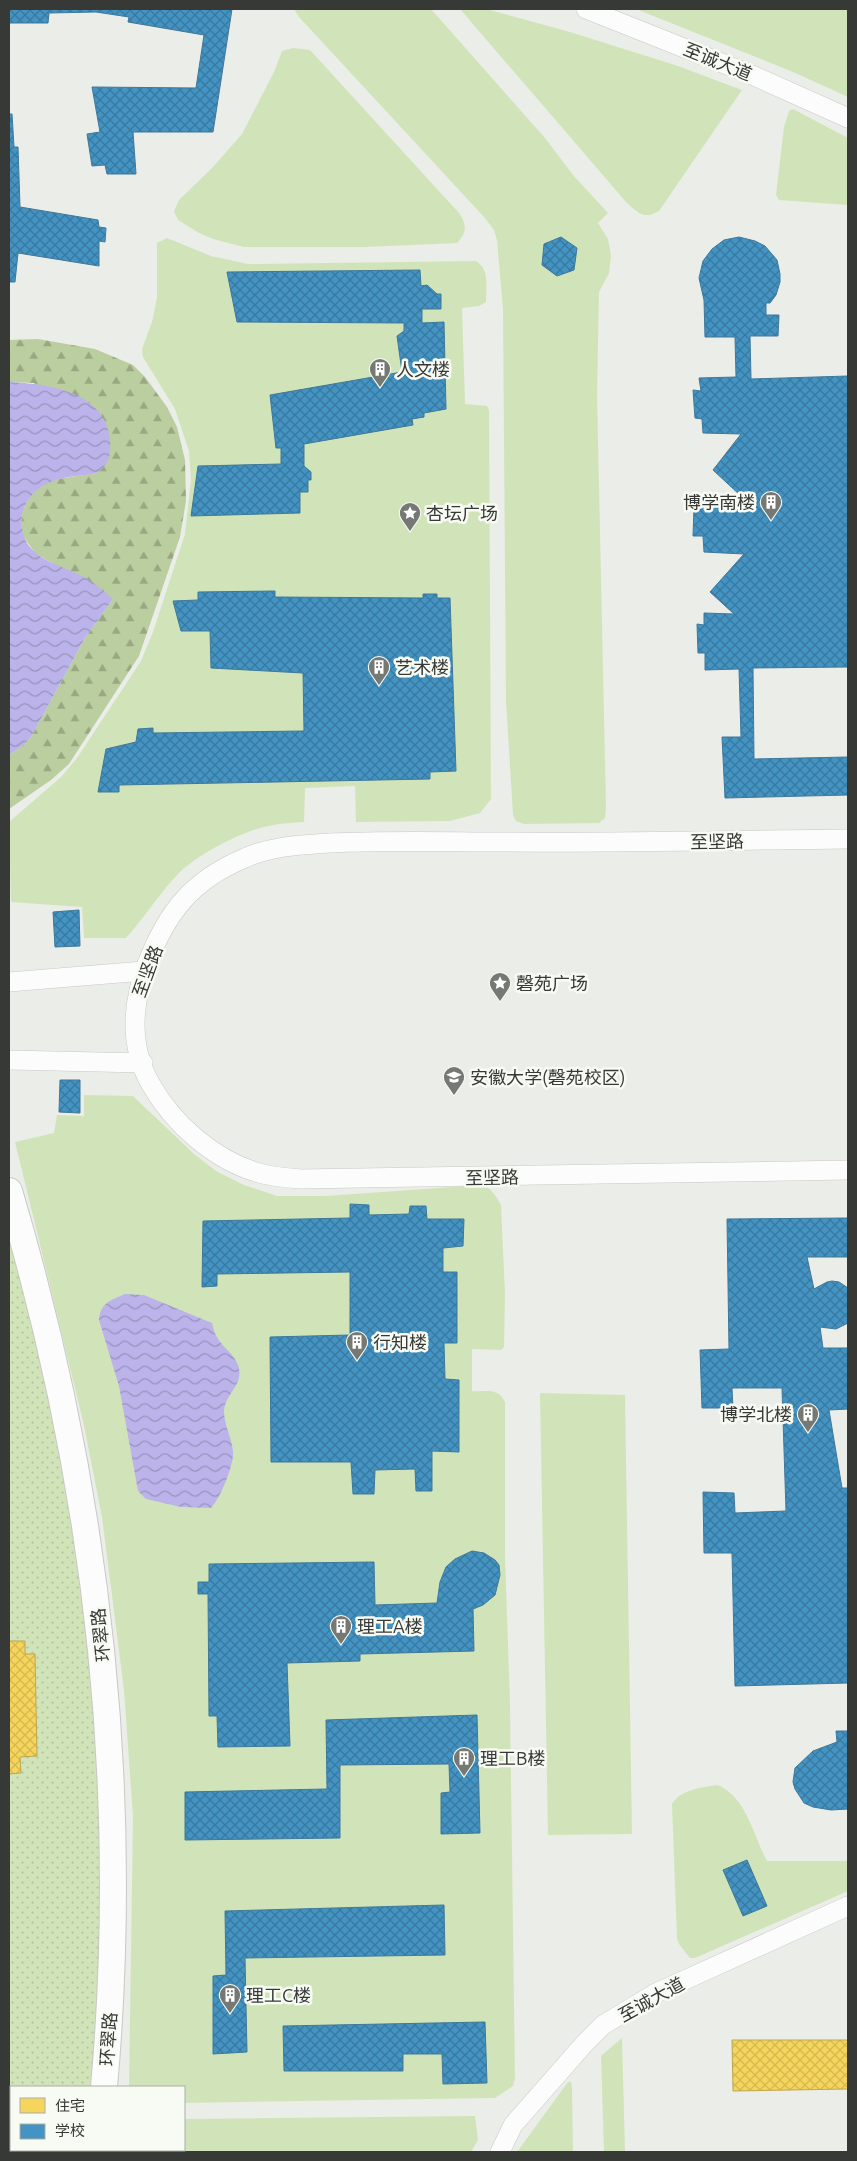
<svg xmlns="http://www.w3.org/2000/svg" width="857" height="2161" viewBox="0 0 857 2161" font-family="Ubuntu,'Noto Sans SC',sans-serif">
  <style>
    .grass { fill: #d1e4b9 }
    .forest { fill: url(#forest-firs) }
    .park { fill: url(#park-dots) }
    .water { fill: url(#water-waves) }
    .homes { fill: url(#homes-cross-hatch); stroke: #bda651 }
    .schools { fill: url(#schools-cross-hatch); stroke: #3f7899 }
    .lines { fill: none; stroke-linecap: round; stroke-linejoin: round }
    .street-casing { stroke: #c8c9c5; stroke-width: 20 }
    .secondary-casing { stroke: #c8c9c5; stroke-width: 28 }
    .street { stroke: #fcfcfc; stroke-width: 19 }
    .secondary { stroke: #fcfcfc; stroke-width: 26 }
    .labels { text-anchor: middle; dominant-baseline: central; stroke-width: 5; stroke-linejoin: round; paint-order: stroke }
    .street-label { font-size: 18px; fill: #373936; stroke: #f8fbf4 }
    .poi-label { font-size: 18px; fill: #373936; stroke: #f8fbf4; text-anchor: start }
  </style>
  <defs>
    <pattern id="forest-firs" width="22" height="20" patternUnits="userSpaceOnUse" patternTransform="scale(1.25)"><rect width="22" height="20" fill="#bbce9f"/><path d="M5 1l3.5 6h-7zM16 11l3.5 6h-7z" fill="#99a882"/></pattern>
    <pattern id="park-dots" width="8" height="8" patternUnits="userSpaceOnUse" patternTransform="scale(1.25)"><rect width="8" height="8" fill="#d1e4b9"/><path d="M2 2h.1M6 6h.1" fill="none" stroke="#b4c4a0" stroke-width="1.8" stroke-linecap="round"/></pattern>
    <pattern id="water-waves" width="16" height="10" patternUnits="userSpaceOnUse" patternTransform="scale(1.25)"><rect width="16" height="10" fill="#bbb3e9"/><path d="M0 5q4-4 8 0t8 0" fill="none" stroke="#9993be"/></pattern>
    <pattern id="homes-cross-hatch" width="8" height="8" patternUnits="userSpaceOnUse" patternTransform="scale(1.25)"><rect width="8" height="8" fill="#f6d55c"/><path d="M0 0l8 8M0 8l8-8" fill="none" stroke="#d4b851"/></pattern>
    <pattern id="schools-cross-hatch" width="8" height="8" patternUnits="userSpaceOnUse" patternTransform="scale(1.25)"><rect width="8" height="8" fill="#4393c3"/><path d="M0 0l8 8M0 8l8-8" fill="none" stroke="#39799f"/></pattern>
  </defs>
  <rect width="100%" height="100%" fill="#ebede8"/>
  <!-- grass -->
  <g class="grass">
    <path d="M294,9H431L545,138L573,175L608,213L598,223L608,239L611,256L609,273L599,292L597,395L606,808L605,818L599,823L524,824L516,821L513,815L506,701L503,309L497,240L494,230L484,217L299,17Z"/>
    <path d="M460,9H486L570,32L678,66L742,90L659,211C642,220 639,213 626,202Z"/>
    <path d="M636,9H848V97L793,72Z"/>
    <path d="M293,48L310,50L459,213C467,224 467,233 457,243L366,247H244L213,239L199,233L178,220L174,211L179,200L212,168L242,134L274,72L282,51Z"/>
    <path d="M793,109L848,138V205L779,200L776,195L784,127L789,111Z"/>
    <path d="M167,238L211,256L248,264L476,261C490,270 486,286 486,302L479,306L462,308L465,404L487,406L489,410L491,799L480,813L450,821L356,822L355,786L305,788L304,822C293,823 283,823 273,825C244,830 202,852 180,872C160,892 145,917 126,938H84L82,907L11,902L9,822L61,777L77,758L141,661L153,632L185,534L191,480L189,451L175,409L143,357L142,349L152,322L157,298V243Z"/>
    <path d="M84,1095L133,1096L194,1154L216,1171L244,1185L277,1196H325L481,1185C492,1188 495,1195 501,1205L505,1294L504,1347L501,1350L472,1349V1391C486,1392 498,1387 505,1402V1556L510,1705L515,2078L513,2086L495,2098L184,2103V2087H129L133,1816L124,1690L102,1517L83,1421L15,1142L54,1133L57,1115L84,1116Z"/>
    <path d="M540,1393L625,1395L632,1834L548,1835Z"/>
    <path d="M718,1785C747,1798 753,1835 767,1861H848V1891L695,1958H690L679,1944L677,1938L672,1804C681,1789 703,1787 718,1785Z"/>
    <path d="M622,2038L625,2152H604L601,2056Z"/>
    <path d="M568,2082H571L572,2087L573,2152H517Z"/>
    <path d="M473,2116H475L478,2140L471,2152H169L170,2150H184V2119Z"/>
  </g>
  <!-- forest -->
  <path class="forest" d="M38,339L95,349L133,365L145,377L167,407L177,427L185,460L186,501L180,537L139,656L69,764L51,780L9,809V755L24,745L31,737L85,638L113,599L35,553L23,536L21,524L22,512L29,498L41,485L58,479L96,473L34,383L9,382V340Z"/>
  <!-- park -->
  <path class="park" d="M9,1191L97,1607L104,2087H11V2150H98V2152H9Z"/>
  <!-- water -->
  <g class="water">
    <path d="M9,382C47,384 107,391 110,441C111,451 110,461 102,469C97,474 91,474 85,475C62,477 38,481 26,504C21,513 20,522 23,533C29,560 65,566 86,578C95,583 104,592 113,599L85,638L31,737L24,745L9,755Z"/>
    <path d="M125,1294L144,1295L212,1323C216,1346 232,1349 238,1365C245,1385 225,1393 224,1411C224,1425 232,1438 233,1452C234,1465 220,1499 211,1508L181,1507L146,1499L138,1491L119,1386L99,1320C100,1303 111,1300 125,1294Z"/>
  </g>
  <!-- homes -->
  <g class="homes">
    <path d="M9,1641H25V1654H35L37,1756L20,1757L21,1773L9,1774Z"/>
    <path d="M732,2040H848V2089L733,2091Z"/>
  </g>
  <!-- schools -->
  <g class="schools">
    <path d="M9,9H232L213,132H133L136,174H107L105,165L92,166L87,134L100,132L92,87L196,88L204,35L128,22L129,17L96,12L49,13L48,23H9Z"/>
    <path d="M9,114H12L14,147H18L20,207L98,220L99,227L106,228L105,242L99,241V266L18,253L15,282H9Z"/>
    <path d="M561,237L577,248L574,270L557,276L542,265L544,244Z"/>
    <path d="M739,237L755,241L765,246L777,260L780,274V282L776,295L770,303H766V315H779L778,336H750L751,379L848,376V667L753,668L754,759L848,757V795L725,798L722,737H741L739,669L705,670V653H698L697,624L704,625V613L734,614L710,592L744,554L704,552L703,536H693L694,507H703V494L741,496L713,470L741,434L703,433L702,419L695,418L693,390L701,391L699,378L736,377L735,337H705L704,300L699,278L703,261L712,249L724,240Z"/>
    <path d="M420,270L421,286L427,285L437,294H441V309H422V323L444,322L446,409L424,413V417L412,419L413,425L304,444V466L311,472V480H308V492H300V513L191,516L198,466L281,464V448H276L270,395L402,372L397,336L404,331V323L237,322L227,272Z"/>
    <path d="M275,591V597L423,598V594H437V598H450L456,771L430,772V779L119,785V792H98L106,749L136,742L138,729L153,728V733L304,731L303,673L211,668L210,631H181L173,601L198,600V592Z"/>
    <path d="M79,910L80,946L55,947L53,912Z"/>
    <path d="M60,1080H80V1113L59,1112Z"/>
    <path d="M350,1204L369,1205V1215L409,1214L410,1206H426L427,1219H464L463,1246L443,1248V1272H457V1343H444L445,1379L459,1380V1452L432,1451V1491H416L415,1469L375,1470L374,1494H353L351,1462H271L270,1337L350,1335V1272L217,1274V1286L202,1287L203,1221L350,1218Z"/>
    <path d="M848,1218V1257H807L814,1289L827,1282L832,1281L839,1282L848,1288V1323L836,1329L820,1327L823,1348H848V1409L829,1410L842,1488H848V1683L735,1686L732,1553H704L703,1492L734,1493L735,1513L786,1511L782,1388H732L733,1408H702L700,1350L729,1349L727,1219Z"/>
    <path d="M472,1551L484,1553L495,1560L499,1565L500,1575L495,1595L483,1605L473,1609L474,1651L360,1654V1661L287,1663L290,1746L218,1747L217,1716H209L208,1594H198V1582H209V1564L374,1562L375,1605L437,1603L440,1582L446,1567L455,1559Z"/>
    <path d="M477,1715L480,1833L441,1834V1793L450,1792L449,1764L340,1765V1838L185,1840V1792L327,1789L326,1720Z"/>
    <path d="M836,1731H848V1809L831,1810L813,1807L804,1803L795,1789L793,1782L795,1768L813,1751L837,1742Z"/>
    <path d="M747,1860L767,1906L743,1916L723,1870Z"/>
    <path d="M444,1905L445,1955L245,1958L247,2052L213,2054V1976L226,1975L225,1911Z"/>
    <path d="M485,2022L487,2083L443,2084L442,2054H403V2071H284L283,2026Z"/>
  </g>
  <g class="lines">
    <!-- street casing -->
    <g class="street-casing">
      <g id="street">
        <path d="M586,9L752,75L848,118"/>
        <path d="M848,839C736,840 623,843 511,842C450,842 389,840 329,843C300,845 271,846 245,858C192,880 167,912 147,964C132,1004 129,1045 150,1083C173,1124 214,1160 259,1173C273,1177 287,1178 301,1179L848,1170"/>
        <path d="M9,982L144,971"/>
        <path d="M9,1060L143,1063"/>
        <path d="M500,2152L513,2125L585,2043L603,2025L656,1993L848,1906"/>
      </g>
    </g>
    <!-- secondary casing -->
    <g class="secondary-casing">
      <g id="secondary">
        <path d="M9,1191C96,1483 131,1784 104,2087"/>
        <path d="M98,2152V2150"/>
      </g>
    </g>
    <!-- street -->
    <use href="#street" class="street"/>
    <!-- secondary -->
    <use href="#secondary" class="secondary"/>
  </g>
  <!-- icons -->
  <defs>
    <g id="building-pin" transform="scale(1.125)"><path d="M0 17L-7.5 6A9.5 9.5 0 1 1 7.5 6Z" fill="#767874" stroke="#f8fbf4"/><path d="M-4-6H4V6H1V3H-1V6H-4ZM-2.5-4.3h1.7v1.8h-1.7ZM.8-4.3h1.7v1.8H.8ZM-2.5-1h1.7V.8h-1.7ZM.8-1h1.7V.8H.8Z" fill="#fff"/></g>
    <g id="sight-pin" transform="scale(1.125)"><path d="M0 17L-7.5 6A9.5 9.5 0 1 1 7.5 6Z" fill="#767874" stroke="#f8fbf4"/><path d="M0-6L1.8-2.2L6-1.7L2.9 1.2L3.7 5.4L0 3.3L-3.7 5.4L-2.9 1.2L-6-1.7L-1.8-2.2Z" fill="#fff"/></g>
    <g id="university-pin" transform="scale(1.125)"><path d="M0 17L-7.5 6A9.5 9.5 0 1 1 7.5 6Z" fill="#767874" stroke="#f8fbf4"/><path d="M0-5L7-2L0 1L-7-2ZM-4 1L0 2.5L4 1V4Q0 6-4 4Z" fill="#fff"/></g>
  </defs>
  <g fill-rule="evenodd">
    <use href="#building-pin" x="380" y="369"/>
    <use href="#building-pin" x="771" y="502"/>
    <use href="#sight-pin" x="410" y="513"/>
    <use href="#building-pin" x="379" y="667"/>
    <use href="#sight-pin" x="500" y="983"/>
    <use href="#university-pin" x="454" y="1077"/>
    <use href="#building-pin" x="357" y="1342"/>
    <use href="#building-pin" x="808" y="1414"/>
    <use href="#building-pin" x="341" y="1626"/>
    <use href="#building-pin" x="464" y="1758"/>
    <use href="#building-pin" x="230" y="1995"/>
  </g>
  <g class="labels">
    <!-- street labels -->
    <g class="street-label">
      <text transform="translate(718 61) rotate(22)">至诚大道</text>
      <text transform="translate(717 841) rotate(-1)">至坚路</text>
      <text transform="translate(147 971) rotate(-70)">至坚路</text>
      <text transform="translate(492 1177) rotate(-1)">至坚路</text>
      <text transform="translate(100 1635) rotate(-96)">环翠路</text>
      <text transform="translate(651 1999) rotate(-29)">至诚大道</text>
      <text transform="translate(108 2039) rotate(-86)">环翠路</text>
    </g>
    <!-- poi labels -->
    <g class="poi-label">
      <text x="396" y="369">人文楼</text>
      <text x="755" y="502" text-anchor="end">博学南楼</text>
      <text x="426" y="513">杏坛广场</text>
      <text x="395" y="667">艺术楼</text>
      <text x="516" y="983">磬苑广场</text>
      <text x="470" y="1077">安徽大学(磬苑校区)</text>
      <text x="373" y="1342">行知楼</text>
      <text x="792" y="1414" text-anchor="end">博学北楼</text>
      <text x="357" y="1626">理工A楼</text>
      <text x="480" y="1758">理工B楼</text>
      <text x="246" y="1995">理工C楼</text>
    </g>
  </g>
  <!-- border -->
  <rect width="857" height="2161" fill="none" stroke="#373936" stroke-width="20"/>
  <!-- legend -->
  <rect x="10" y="2086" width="175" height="65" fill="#f8fbf4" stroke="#abada8"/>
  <rect x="20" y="2098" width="25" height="15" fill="#f6d55c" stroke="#abada8"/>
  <text x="55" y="2111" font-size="15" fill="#373936">住宅</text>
  <rect x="20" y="2124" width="25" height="15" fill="#4393c3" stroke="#abada8"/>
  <text x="55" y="2136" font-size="15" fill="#373936">学校</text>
</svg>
